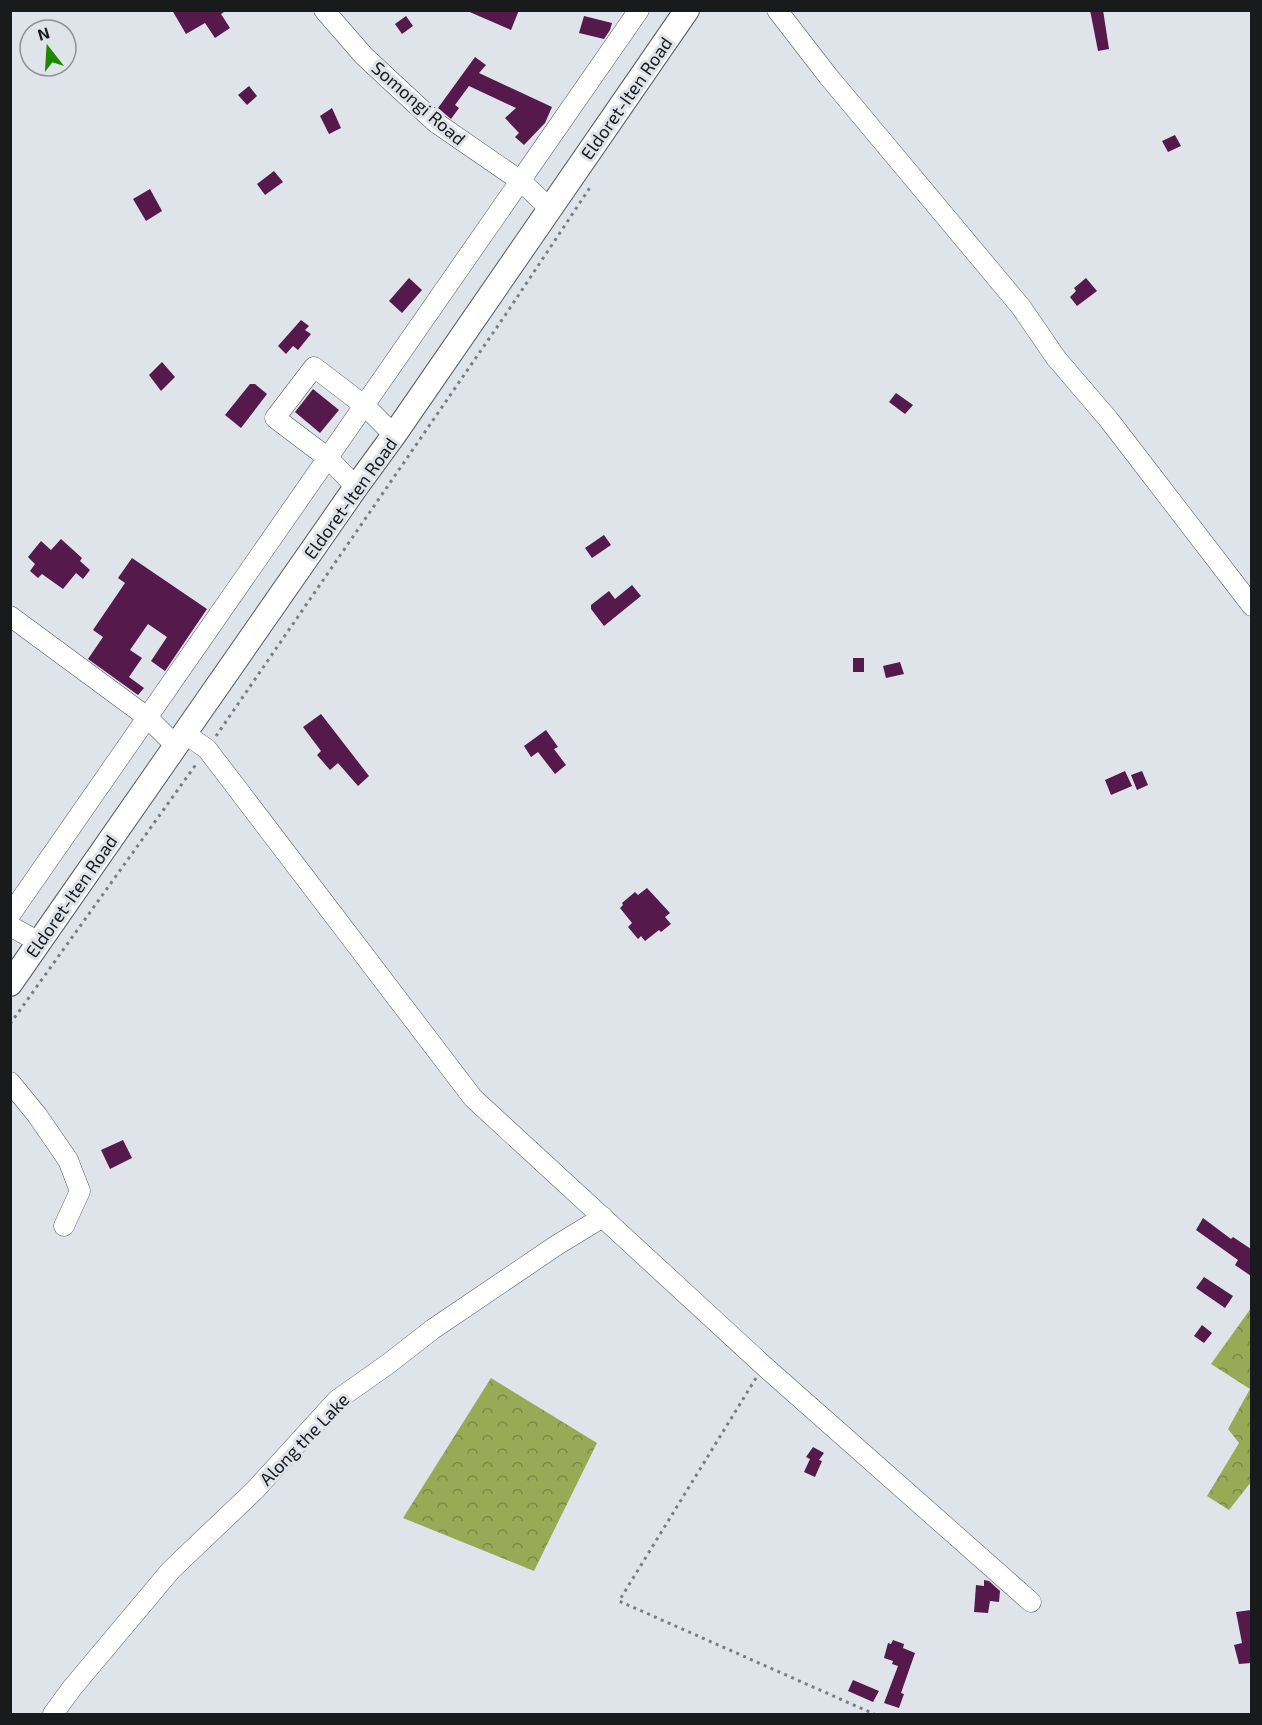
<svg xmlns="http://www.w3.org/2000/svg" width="1262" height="1725" viewBox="0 0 1262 1725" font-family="'Exo 2',sans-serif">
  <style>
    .forest { fill: url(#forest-crowns) }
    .building { fill: #56194c }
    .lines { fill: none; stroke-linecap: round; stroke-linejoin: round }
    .minor-casing { stroke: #565b61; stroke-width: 21 }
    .major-casing { stroke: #565b61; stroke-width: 26 }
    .path { stroke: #7a7e82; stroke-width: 3; stroke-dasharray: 3 4.5; stroke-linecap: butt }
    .minor { stroke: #fff; stroke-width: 20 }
    .major { stroke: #fff; stroke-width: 24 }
    .labels { text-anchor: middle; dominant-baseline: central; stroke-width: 6; stroke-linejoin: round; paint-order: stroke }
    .street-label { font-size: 18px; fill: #181a1c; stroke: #dee4ea }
  </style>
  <defs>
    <pattern id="forest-crowns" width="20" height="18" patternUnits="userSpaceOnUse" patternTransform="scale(1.5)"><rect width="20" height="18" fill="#98aa56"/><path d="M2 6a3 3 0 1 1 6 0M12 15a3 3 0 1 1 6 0" fill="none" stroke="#7b8a46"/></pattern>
  </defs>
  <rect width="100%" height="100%" fill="#dee4ea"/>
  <!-- forest -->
  <g class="forest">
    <path d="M1251,1308V1482L1229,1510L1207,1496L1239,1443L1228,1429L1250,1389L1211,1364Z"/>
    <path d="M491,1378L597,1443L534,1571L403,1518Z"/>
  </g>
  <!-- building -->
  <g class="building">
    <path d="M172,10H227L221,14L230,28L215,38L205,23L186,34Z"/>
    <path d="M465,10H519L511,30Z"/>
    <path d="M1090,10H1103L1109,49L1098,51Z"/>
    <path d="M406,16L413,26L402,34L395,24Z"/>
    <path d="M584,16L612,23L610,30L604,39L579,33Z"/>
    <path d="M475,57L486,65L479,73L552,107L545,123L524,145L515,137L519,133L505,118L516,108L469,86L455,105L459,108L451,119L438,108Z"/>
    <path d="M249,86L257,96L247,105L238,95Z"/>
    <path d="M332,108L341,128L329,134L320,116Z"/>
    <path d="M1175,135L1181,146L1168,152L1162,141Z"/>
    <path d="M274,171L283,182L265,195L257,184Z"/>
    <path d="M150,189L162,211L146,221L133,199Z"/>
    <path d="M409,278L422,290L402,313L389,301Z"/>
    <path d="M1086,278L1097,291L1077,306L1070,297L1076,291L1074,288Z"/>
    <path d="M301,320L309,326L305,330L311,334L298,350L293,346L286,354L278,346Z"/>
    <path d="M162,362L175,377L161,391L149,375Z"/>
    <path d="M250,384H255L267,394L241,428L225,415Z"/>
    <path d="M313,389L339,410L320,433L295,412Z"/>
    <path d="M896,393L913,405L905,414L889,402Z"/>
    <path d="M604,535L611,545L592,558L585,548Z"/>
    <path d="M61,539L82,558L80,561L90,570L83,579L76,573L63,589L42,574L38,578L30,571L35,564L28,557L41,541L51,550Z"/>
    <path d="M132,558L207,609L165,671L151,661L167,637L148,624L130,650L142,658L129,677L144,688L138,695L88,659L103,637L93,630L125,583L118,578Z"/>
    <path d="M632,585L641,596L604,626L591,609V605L609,591L615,599Z"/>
    <rect x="853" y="658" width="11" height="14"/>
    <path d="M900,662L904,674L886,678L883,666Z"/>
    <path d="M321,714L369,776L358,786L338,763L330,770L317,755L321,751L303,727Z"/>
    <path d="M546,730L558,747L554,749L566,765L555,774L538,752L531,757L524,746Z"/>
    <path d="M1125,771L1132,786L1111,795L1105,780Z"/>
    <path d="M1142,771L1148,785L1137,790L1131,775Z"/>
    <path d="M647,888L670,913L665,917L671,924L661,932L659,930L645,941L641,936L638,939L628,927L632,923L620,908L623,905L622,903L635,892L638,895Z"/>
    <path d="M123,1140L132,1158L110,1169L101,1150Z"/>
    <path d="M1203,1218L1231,1239L1233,1237L1251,1249V1276L1235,1265L1238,1260L1196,1230Z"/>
    <path d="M1204,1277L1233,1296L1225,1308L1196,1288Z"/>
    <path d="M1202,1325L1212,1333L1204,1343L1194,1336Z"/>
    <path d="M813,1447L824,1453L819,1460L822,1461L815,1477L804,1472L810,1459L806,1457Z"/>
    <path d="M984,1580L989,1581L1000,1591L999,1602L990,1601L988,1613L974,1612L976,1585L984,1586Z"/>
    <path d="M1251,1610V1663L1239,1664L1234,1645L1242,1643L1236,1612Z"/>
    <path d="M893,1640L904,1644L903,1648L915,1653L901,1693L904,1694L899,1708L884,1703L898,1666L892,1664L893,1661L884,1658L888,1643L891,1644Z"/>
    <path d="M853,1680L879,1691L873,1702L848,1691Z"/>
  </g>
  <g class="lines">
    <!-- minor casing -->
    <g class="minor-casing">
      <g id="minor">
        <path d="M324,10L364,56L435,122L522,182L550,209"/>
        <path d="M777,10L828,76L1021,307L1056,358L1109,420L1252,606"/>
        <path d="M356,487L328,458L275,418L314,367L365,406L394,435"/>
        <path d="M10,616L147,717L175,745"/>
        <path d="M184,733L207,749L473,1098L763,1365L1031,1602"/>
        <path d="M10,915L639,10"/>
        <path d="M10,926L39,942"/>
        <path d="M10,1082L37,1115L68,1160L80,1191L64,1226"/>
        <path d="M53,1714L72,1688L171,1570L255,1490L337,1400L388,1364L433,1329L557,1245L603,1217"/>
      </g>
    </g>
    <!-- major casing -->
    <g class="major-casing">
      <path id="major" d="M10,984L356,487L394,435L687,10"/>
    </g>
    <!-- path -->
    <g class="path">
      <path d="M216,736L506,314L591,186"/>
      <path d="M10,1024L197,763"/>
      <path d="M756,1378L619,1601L874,1714"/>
    </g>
    <!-- minor -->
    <use href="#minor" class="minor"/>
    <!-- major -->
    <use href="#major" class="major"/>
  </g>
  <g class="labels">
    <!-- street labels -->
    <g class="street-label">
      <text transform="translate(626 98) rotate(-55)">Eldoret-Iten Road</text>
      <text transform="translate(419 103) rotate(41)">Somongi Road</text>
      <text transform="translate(350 498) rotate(-54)">Eldoret-Iten Road</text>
      <text transform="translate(71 896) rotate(-55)">Eldoret-Iten Road</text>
      <text transform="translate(304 1439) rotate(-46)">Along the Lake</text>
    </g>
  </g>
  <!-- border -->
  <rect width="1262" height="1725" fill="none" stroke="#181a1c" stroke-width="24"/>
  <!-- north arrow -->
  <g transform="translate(48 48) rotate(343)"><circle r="28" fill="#dee4ea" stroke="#8f9398" stroke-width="1.5"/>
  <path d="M0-4.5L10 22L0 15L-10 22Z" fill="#1c8904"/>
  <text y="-9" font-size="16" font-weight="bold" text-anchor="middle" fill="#181a1c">N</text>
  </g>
</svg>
